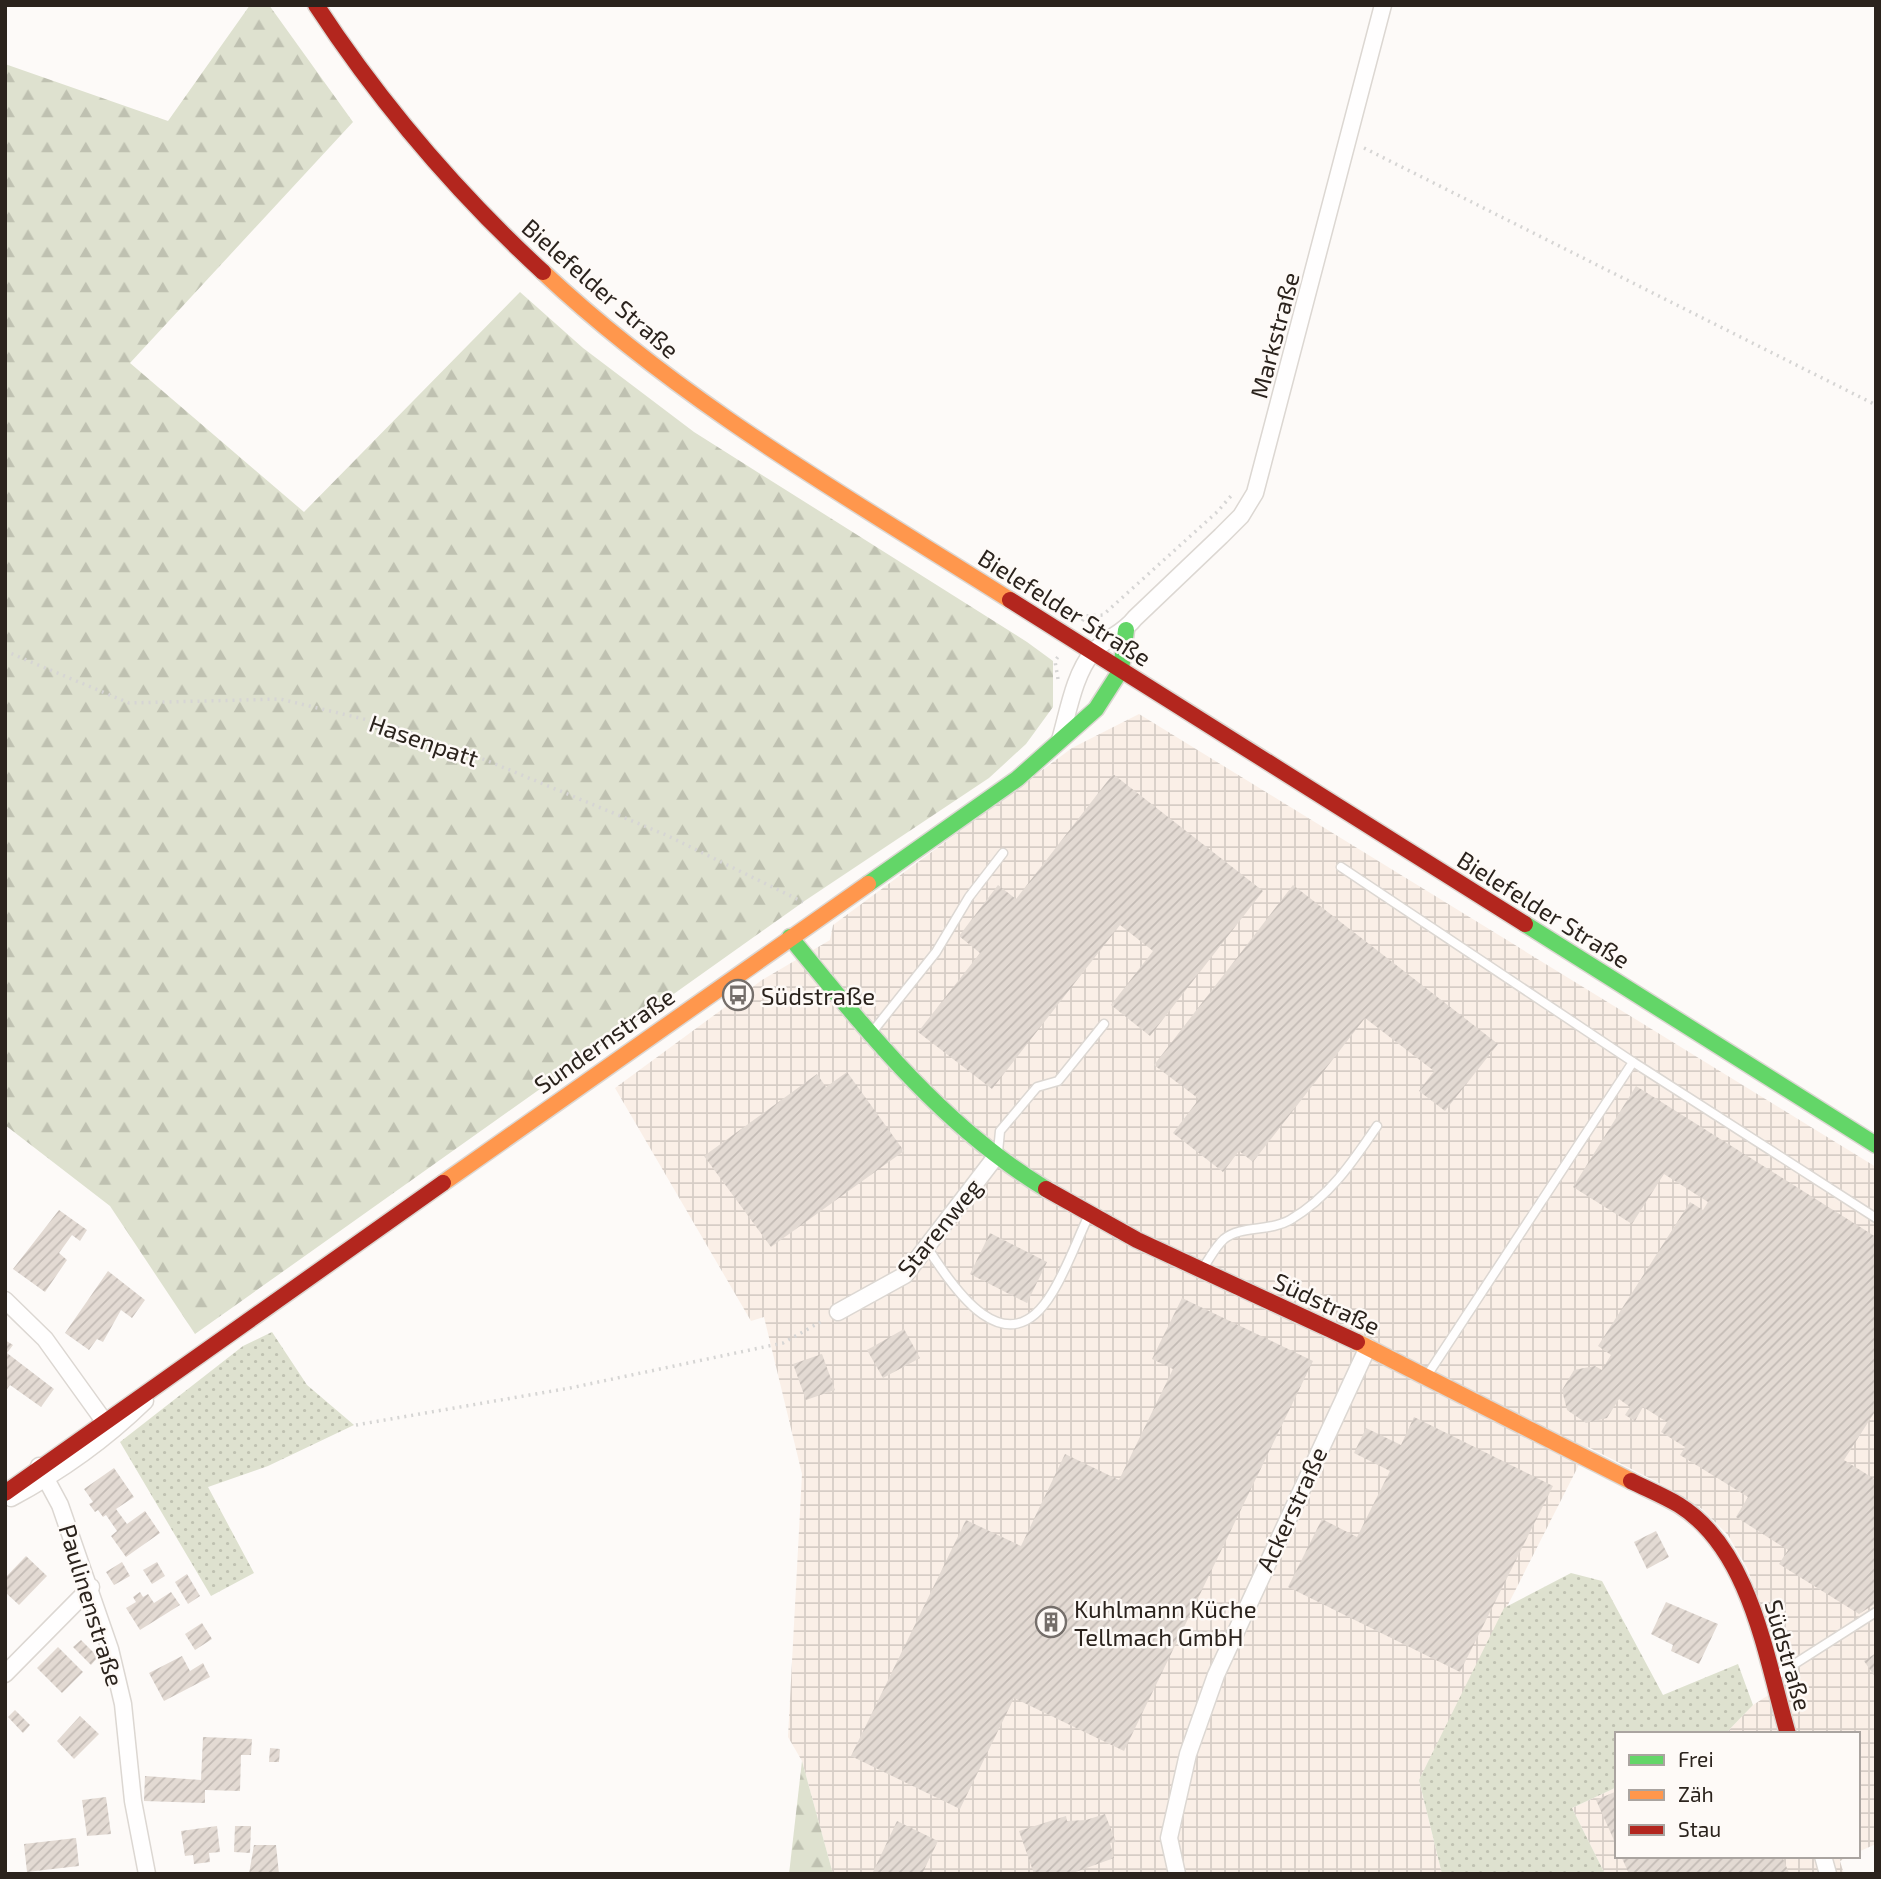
<svg xmlns="http://www.w3.org/2000/svg" width="1881" height="1879" viewBox="0 0 1881 1879" font-family="'Exo 2',sans-serif">
  <style>
    .industrial { fill: url(#industrial-grid) }
    .grass { fill: url(#grass-dots) }
    .forest { fill: url(#forest-firs) }
    .building { fill: url(#building-hatch) }
    .lines { fill: none; stroke-linecap: round; stroke-linejoin: round }
    .lane-casing { stroke: #dcd7d2; stroke-width: 11 }
    .street-casing { stroke: #dcd7d2; stroke-width: 19 }
    .fast-casing { stroke: #dcd7d2; stroke-width: 19 }
    .slow-casing { stroke: #dcd7d2; stroke-width: 19 }
    .jam-casing { stroke: #dcd7d2; stroke-width: 19 }
    .path { stroke: #d6d5d4; stroke-width: 3.5; stroke-dasharray: 2 5; stroke-linecap: butt }
    .lane { stroke: #fffefe; stroke-width: 8 }
    .street { stroke: #fffefe; stroke-width: 16 }
    .fast { stroke: #63d668; stroke-width: 16 }
    .slow { stroke: #ff974d; stroke-width: 16 }
    .jam { stroke: #b3261e; stroke-width: 16 }
    .labels { text-anchor: middle; dominant-baseline: central; stroke-width: 5; stroke-linejoin: round; paint-order: stroke }
    .street-label { font-size: 24px; fill: #2b231d; stroke: #fefaf7 }
    .poi-label { font-size: 24px; fill: #2b231d; stroke: #fefaf7; text-anchor: start }
  </style>
  <defs>
    <pattern id="industrial-grid" width="8" height="8" patternUnits="userSpaceOnUse" patternTransform="scale(1.75)"><rect width="8" height="8" fill="#faefe7"/><path d="M0 4h8M4 0v8" fill="none" stroke="#d6cdc6"/></pattern>
    <pattern id="grass-dots" width="8" height="8" patternUnits="userSpaceOnUse" patternTransform="scale(1.75)"><rect width="8" height="8" fill="#dee1cf"/><path d="M2 2h.1M6 6h.1" fill="none" stroke="#bfc1b1" stroke-width="1.8" stroke-linecap="round"/></pattern>
    <pattern id="forest-firs" width="22" height="20" patternUnits="userSpaceOnUse" patternTransform="scale(1.75)"><rect width="22" height="20" fill="#dee1cf"/><path d="M5 1l3.5 6h-7zM16 11l3.5 6h-7z" fill="#bfc1b1"/></pattern>
    <pattern id="building-hatch" width="6" height="6" patternUnits="userSpaceOnUse" patternTransform="scale(1.75)"><rect width="6" height="6" fill="#e3dad3"/><path d="M-1 1l2-2M0 6l6-6M5 7l2-2" fill="none" stroke="#c3bbb5"/></pattern>
  </defs>
  <rect width="100%" height="100%" fill="#fdfaf8"/>
  <!-- industrial -->
  <g class="industrial">
    <path d="M1139,714L1876,1167V1844L1858,1852V1734H1725L1753,1705L1789,1682L1747,1568L1728,1535L1702,1509L1657,1482L1588,1447L1419,1780L1442,1874H833L802,1761L788,1737L802,1474L764,1317L751,1321L615,1088L762,980L830,940L833,925L1072,748Z"/>
    <path d="M1617,1787V1856H1850L1840,1861L1844,1874H1605L1572,1808Z"/>
  </g>
  <!-- grass -->
  <g class="grass">
    <path d="M272,1332L307,1385L354,1425L268,1466L208,1487L254,1573L211,1596L120,1442L243,1346Z"/>
    <path d="M1571,1573L1602,1581L1663,1695L1738,1664L1753,1705L1725,1734H1617V1787L1572,1808L1605,1874H1442L1419,1780L1504,1608Z"/>
  </g>
  <!-- forest -->
  <g class="forest">
    <path d="M250,5H269L353,122L130,363L304,512L520,292L583,348L694,432L1027,642L1053,661V707L1026,744L989,778L806,900L195,1334L110,1206L5,1125V64L168,121Z"/>
    <path d="M802,1761L833,1874H789Z"/>
  </g>
  <!-- building -->
  <g class="building">
    <path d="M1113,774L1263,891L1150,1036L1111,1005L1153,951L1120,925L992,1089L918,1032L980,953L959,936L998,885L1016,899Z"/>
    <path d="M1293,885L1498,1044L1445,1111L1419,1091L1434,1071L1365,1018L1253,1162L1239,1151L1223,1172L1173,1133L1199,1099L1154,1065Z"/>
    <path d="M847,1072L904,1151L771,1247L704,1156L817,1074L826,1087Z"/>
    <path d="M1636,1086L1876,1237V1410L1844,1460L1876,1480V1603L1859,1614L1779,1564L1788,1550L1736,1517L1748,1497L1680,1455L1685,1447L1661,1432L1667,1422L1643,1407L1635,1421L1625,1415L1630,1407L1619,1399L1607,1418L1586,1423L1567,1410L1562,1390L1574,1370L1595,1366L1602,1370L1611,1355L1598,1346L1690,1202L1703,1210L1708,1202L1664,1174L1632,1224L1573,1187Z"/>
    <path d="M59,1210L87,1230L80,1241L72,1235L59,1253L67,1260L45,1292L13,1269Z"/>
    <path d="M990,1233L1047,1262L1027,1303L970,1274Z"/>
    <path d="M108,1271L145,1300L132,1318L121,1310L103,1342L97,1339L89,1350L65,1333Z"/>
    <path d="M1182,1298L1313,1361L1124,1751L1014,1698L960,1809L851,1756L966,1520L1021,1546L1065,1454L1119,1480L1173,1369L1152,1359Z"/>
    <path d="M904,1329L920,1358L883,1378L867,1350Z"/>
    <path d="M5,1340L13,1345L7,1353L54,1389L41,1407L10,1385L5,1392Z"/>
    <path d="M822,1354L835,1390L806,1400L793,1364Z"/>
    <path d="M1414,1417L1553,1486L1460,1672L1288,1587L1322,1519L1357,1537L1390,1471L1354,1453L1366,1428L1401,1445Z"/>
    <path d="M114,1468L134,1497L116,1509L127,1524L145,1511L160,1533L126,1557L111,1536L117,1531L106,1515L103,1517L98,1510L95,1512L89,1504L93,1502L84,1489Z"/>
    <path d="M1656,1531L1669,1557L1647,1569L1634,1542Z"/>
    <path d="M26,1556L47,1576L19,1605L5,1592V1578Z"/>
    <path d="M122,1562L130,1576L114,1585L106,1572Z"/>
    <path d="M157,1562L165,1576L152,1584L143,1570Z"/>
    <path d="M187,1574L200,1596L188,1604L175,1582Z"/>
    <path d="M140,1592L143,1597L148,1594L154,1603L171,1592L180,1605L140,1630L126,1608L136,1602L133,1597Z"/>
    <path d="M1666,1602L1718,1624L1699,1664L1671,1651L1673,1645L1651,1634Z"/>
    <path d="M202,1623L212,1639L195,1650L185,1634Z"/>
    <path d="M81,1640L98,1657L91,1665L73,1647Z"/>
    <path d="M58,1647L83,1672L62,1693L37,1668Z"/>
    <path d="M1876,1653V1678L1864,1661Z"/>
    <path d="M182,1656L190,1671L203,1663L210,1677L164,1701L149,1673Z"/>
    <path d="M15,1710L30,1725L23,1733L8,1717Z"/>
    <path d="M80,1716L99,1734L74,1759L57,1741Z"/>
    <path d="M203,1737L252,1739L251,1755H241L240,1791L205,1790V1803L144,1801L145,1776L201,1780Z"/>
    <path d="M270,1748L280,1749L279,1762H269Z"/>
    <path d="M1617,1791V1847L1596,1800Z"/>
    <path d="M106,1797L111,1834L87,1836L82,1800Z"/>
    <path d="M1105,1814L1116,1842L1110,1843L1114,1858L1070,1874H1034L1019,1831L1066,1816L1067,1821L1086,1820Z"/>
    <path d="M897,1821L938,1841L922,1874H872Z"/>
    <path d="M217,1826L220,1852L209,1853L210,1862L194,1864L193,1855L185,1856L181,1831Z"/>
    <path d="M235,1826H251L250,1853L234,1852Z"/>
    <path d="M76,1838L79,1866L27,1872L24,1844Z"/>
    <path d="M254,1845H276L279,1874H249Z"/>
    <path d="M1621,1856H1782L1789,1873L1629,1874Z"/>
  </g>
  <g class="lines">
    <!-- lane casing -->
    <g class="lane-casing">
      <g id="lane">
        <path d="M1341,867L1633,1062L1428,1374"/>
        <path d="M873,1031L936,952L969,897L1003,853"/>
        <path d="M1633,1062L1876,1218"/>
        <path d="M998,1152L1000,1131L1037,1087L1058,1081L1104,1024"/>
        <path d="M927,1247C954,1290 1007,1368 1052,1293C1067,1269 1077,1240 1089,1215"/>
        <path d="M1202,1269C1209,1260 1215,1247 1224,1239C1241,1225 1269,1232 1290,1220C1329,1197 1352,1163 1377,1126"/>
        <path d="M1774,1677L1876,1612"/>
      </g>
    </g>
    <!-- street casing -->
    <g class="street-casing">
      <g id="street">
        <path d="M1060,740C1068,713 1074,674 1093,652C1106,638 1123,634 1135,618L1221,536L1241,516L1255,493L1383,5"/>
        <path d="M5,1300L45,1339L109,1428"/>
        <path d="M838,1312L905,1275L997,1155"/>
        <path d="M39,1466L60,1505L110,1649L123,1704L133,1801L147,1874"/>
        <path d="M11,1498C60,1472 105,1440 145,1401"/>
        <path d="M5,1674L91,1587"/>
        <path d="M1823,1856L1828,1874"/>
        <path d="M1177,1874L1169,1838L1188,1754L1216,1675L1368,1347"/>
      </g>
    </g>
    <!-- fast casing -->
    <g class="fast-casing">
      <g id="fast">
        <path d="M868,884L1017,779L1096,709L1121,670L1126,630"/>
        <path d="M1525,924L1876,1145"/>
        <path d="M790,937C866,1030 942,1126 1046,1189"/>
      </g>
    </g>
    <!-- slow casing -->
    <g class="slow-casing">
      <g id="slow">
        <path d="M543,272C682,403 849,498 1010,600"/>
        <path d="M443,1183L868,884"/>
        <path d="M1357,1342L1631,1481"/>
      </g>
    </g>
    <!-- jam casing -->
    <g class="jam-casing">
      <g id="jam">
        <path d="M316,5C381,104 456,192 543,272"/>
        <path d="M1010,600L1525,924"/>
        <path d="M1046,1189L1137,1240L1357,1342"/>
        <path d="M1631,1481C1647,1489 1664,1496 1679,1505C1751,1550 1766,1659 1788,1734"/>
        <path d="M5,1493L443,1183"/>
      </g>
    </g>
    <!-- path -->
    <g class="path">
      <path d="M1364,148L1876,405"/>
      <path d="M1082,621L1086,616L1103,615L1217,512L1231,496"/>
      <path d="M5,651L129,703L280,699L393,726L488,761L666,835L803,902"/>
      <path d="M1058,679L1055,661L1060,654"/>
      <path d="M356,1425L570,1388L783,1343L824,1320"/>
    </g>
    <!-- lane -->
    <use href="#lane" class="lane"/>
    <!-- street -->
    <use href="#street" class="street"/>
    <!-- fast -->
    <use href="#fast" class="fast"/>
    <!-- slow -->
    <use href="#slow" class="slow"/>
    <!-- jam -->
    <use href="#jam" class="jam"/>
  </g>
  <!-- icons -->
  <defs>
    <g id="bus-ring" transform="scale(1.575)"><circle r="9.5" fill="#fefaf7" stroke="#746e6a" stroke-width="1.5"/><path d="M-5-6H5V4H4V6H2V4H-2V6H-4V4H-5ZM-3.5-4V0h7V-4ZM-3.5 1.2v1.5H-2V1.2ZM2 1.2v1.5H3.5V1.2Z" fill="#746e6a"/></g>
    <g id="building-ring" transform="scale(1.575)"><circle r="9.5" fill="#fefaf7" stroke="#746e6a" stroke-width="1.5"/><path d="M-4-6H4V6H1V3H-1V6H-4ZM-2.5-4.3h1.7v1.8h-1.7ZM.8-4.3h1.7v1.8H.8ZM-2.5-1h1.7V.8h-1.7ZM.8-1h1.7V.8H.8Z" fill="#746e6a"/></g>
  </defs>
  <g fill-rule="evenodd">
    <use href="#bus-ring" x="738" y="995"/>
    <use href="#building-ring" x="1051" y="1622"/>
  </g>
  <g class="labels">
    <!-- street labels -->
    <g class="street-label">
      <text transform="translate(601 288) rotate(41)">Bielefelder Straße</text>
      <text transform="translate(1274 335) rotate(-75)">Markstraße</text>
      <text transform="translate(1065 607) rotate(32)">Bielefelder Straße</text>
      <text transform="translate(424 740) rotate(19)">Hasenpatt</text>
      <text transform="translate(1544 909) rotate(32)">Bielefelder Straße</text>
      <text transform="translate(604 1040) rotate(-35)">Sundernstraße</text>
      <text transform="translate(939 1227) rotate(-51)">Starenweg</text>
      <text transform="translate(1327 1303) rotate(25)">Südstraße</text>
      <text transform="translate(1291 1509) rotate(-65)">Ackerstraße</text>
      <text transform="translate(92 1605) rotate(73)">Paulinenstraße</text>
      <text transform="translate(1789 1655) rotate(74)">Südstraße</text>
    </g>
    <!-- poi labels -->
    <g class="poi-label">
      <text x="761" y="995">Südstraße</text>
      <text x="1074" y="1608">Kuhlmann Küche<tspan x="1074" dy="28">Tellmach GmbH</tspan></text>
    </g>
  </g>
  <!-- border -->
  <rect width="1881" height="1879" fill="none" stroke="#2b231d" stroke-width="14"/>
  <!-- legend -->
  <rect x="1615" y="1732" width="245" height="126" fill="#fefaf7" stroke="#aaa4a0" stroke-width="2"/>
  <rect x="1629" y="1755" width="35" height="10" fill="#63d668" stroke="#aaa4a0" stroke-width="2"/>
  <text x="1678" y="1767" font-size="21" fill="#2b231d">Frei</text>
  <rect x="1629" y="1790" width="35" height="10" fill="#ff974d" stroke="#aaa4a0" stroke-width="2"/>
  <text x="1678" y="1802" font-size="21" fill="#2b231d">Zäh</text>
  <rect x="1629" y="1825" width="35" height="10" fill="#b3261e" stroke="#aaa4a0" stroke-width="2"/>
  <text x="1678" y="1837" font-size="21" fill="#2b231d">Stau</text>
</svg>
